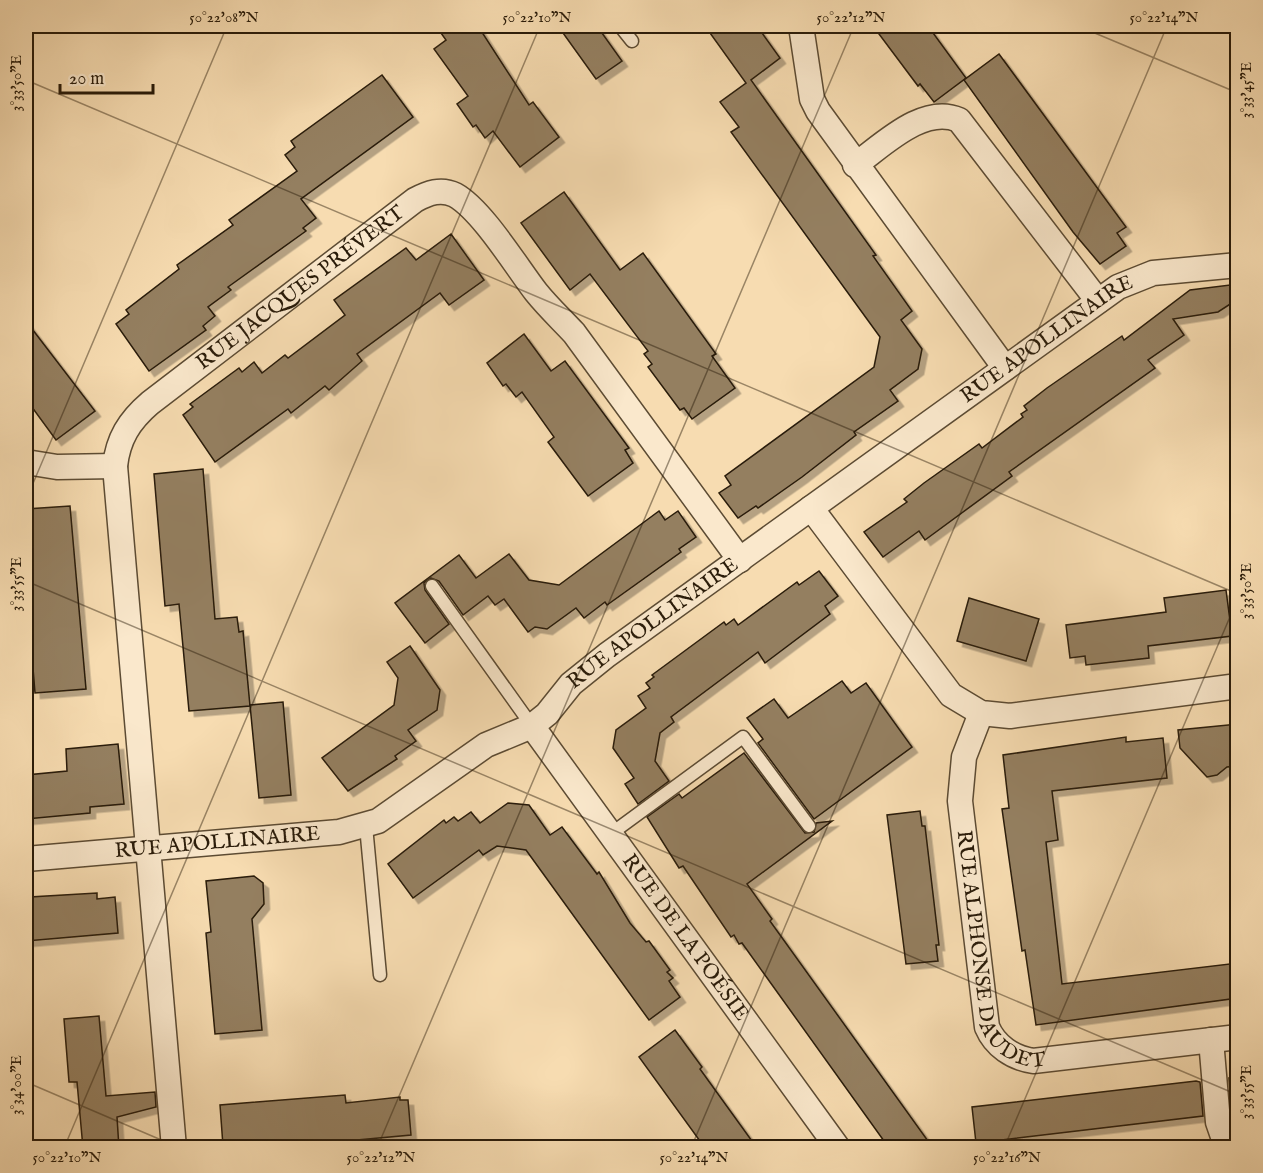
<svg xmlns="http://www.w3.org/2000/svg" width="1263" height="1173" viewBox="0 0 1263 1173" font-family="'IM FELL English',serif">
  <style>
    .building { fill: #947f60; stroke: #291b09; stroke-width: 1.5; filter: url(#shadow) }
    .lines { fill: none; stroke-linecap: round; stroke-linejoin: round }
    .service-casing { stroke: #5c4b33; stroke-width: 15 }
    .minor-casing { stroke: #5c4b33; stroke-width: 27 }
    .service { stroke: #fae8cc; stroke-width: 12 }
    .minor { stroke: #fae8cc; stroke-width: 24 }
    .ticks { fill: none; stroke: #291b09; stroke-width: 1.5; stroke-opacity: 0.45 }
    .labels { text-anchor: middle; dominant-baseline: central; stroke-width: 6; stroke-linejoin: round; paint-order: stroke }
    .street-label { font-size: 21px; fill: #291b09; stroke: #fae8cc }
    .neatline { fill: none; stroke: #291b09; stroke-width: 2 }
    .ticks-label { font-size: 15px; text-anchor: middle; fill: #291b09 }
  </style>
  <defs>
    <filter id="shadow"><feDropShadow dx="5.5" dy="5.5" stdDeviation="0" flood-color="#0004"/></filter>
  </defs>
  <rect width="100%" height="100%" fill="#f7dcb1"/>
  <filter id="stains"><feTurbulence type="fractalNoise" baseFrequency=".00333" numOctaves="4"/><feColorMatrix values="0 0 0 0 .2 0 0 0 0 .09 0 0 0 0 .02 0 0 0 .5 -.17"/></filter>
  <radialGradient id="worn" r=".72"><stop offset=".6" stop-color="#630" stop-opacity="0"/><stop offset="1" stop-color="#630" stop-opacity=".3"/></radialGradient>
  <!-- building -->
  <g class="building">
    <path d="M436,26H478L529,105L533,102L559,137L520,167L493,131L485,138L476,125L473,127L457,104L468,96L434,49L446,40Z"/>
    <path d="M558,26H597L622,61L596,79Z"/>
    <path d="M705,26H757L780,58L751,80L876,255L873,256L912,311L901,320L922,349L918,369L890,390L898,401L854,432L856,435L802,477L758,508L756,506L738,518L719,493L731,485L725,476L874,367L880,337L731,132L739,127L720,102L746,83Z"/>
    <path d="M873,26H928L966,78L934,102L920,84L918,86Z"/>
    <path d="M999,54L1126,227L1117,233L1126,246L1100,264L1073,232L964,80Z"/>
    <path d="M382,75L413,117L301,199L316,218L303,228L306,231L228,287L231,290L208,307L215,316L203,326L206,330L149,371L116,324L129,314L126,310L179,269L177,265L233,225L229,220L297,171L285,155L295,147L291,141Z"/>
    <path d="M564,192L620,270L643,253L716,354L712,356L735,388L692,419L684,408L680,410L648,367L652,364L644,354L648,351L590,274L570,290L521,223Z"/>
    <path d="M451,234L484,280L449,305L440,293L357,354L362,361L329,390L325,386L291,413L288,409L215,462L183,415L193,407L190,404L239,368L242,372L254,362L262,373L285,355L288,358L345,315L334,300L406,248L416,260Z"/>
    <path d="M1238,284V299L1218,312L1173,319L1184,335L1148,360L1155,368L1009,472L1012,476L925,540L919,531L883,557L864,532L907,502L904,499L924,483L979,444L982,448L1023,417L1021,414L1027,410L1024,406L1047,388L1122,336L1124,340L1190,290Z"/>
    <path d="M26,321L95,411L56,440L26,399Z"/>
    <path d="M524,334L551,371L565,361L629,448L625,450L633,463L588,496L548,442L554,437L522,392L516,397L506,384L503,386L487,363Z"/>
    <path d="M203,469L215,619L237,617L239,632L243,631L250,706L189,711L179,604L165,606L154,474Z"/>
    <path d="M70,506L86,689L35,693L26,582V509Z"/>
    <path d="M659,511L665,520L678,511L696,537L679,549L681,552L607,605L605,602L584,618L576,608L547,629L535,627L528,632L504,599L495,605L488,596L463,615L439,581L431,578L424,583L425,590L449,624L425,643L395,603L459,555L476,578L509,554L529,580L559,585Z"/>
    <path d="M819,571L838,596L825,606L830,614L765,663L758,652L671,717L674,722L660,733L655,761L669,781L638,804L625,784L634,778L613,748L616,730L646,708L638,696L650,688L646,683L654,677L652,675L724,622L726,625L734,619L738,625L797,582L799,585Z"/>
    <path d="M1226,590L1232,636L1148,646L1149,658L1086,665L1085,656L1070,658L1066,625L1166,612L1164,598Z"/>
    <path d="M969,598L1039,619L1026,661L957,641Z"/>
    <path d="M410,646L440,690L437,710L408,730L416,741L395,756L397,759L348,791L322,758L394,705L398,678L387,662Z"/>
    <path d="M842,681L851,693L866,683L912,747L814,819L758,743L763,739L747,718L774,699L788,718Z"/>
    <path d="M283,702L291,795L259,798L250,705Z"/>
    <path d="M1238,724V766L1227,767L1217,775L1207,777L1180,748L1178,730Z"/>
    <path d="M1126,737V742L1163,738L1167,778L1052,791L1058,840L1046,842L1062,984L1238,963V998L1036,1025L1025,950L1022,951L1002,809L1009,808L1003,755Z"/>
    <path d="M118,744L124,804L90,807V813L26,819V775L67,771L66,749Z"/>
    <path d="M744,753L805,833L814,832L816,823L832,821L747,884L772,919L770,921L933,1148H889L742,943L739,944L734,935L731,937L683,866L679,868L647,817L679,794L682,798Z"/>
    <path d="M508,803L529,805L550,835L562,827L597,874L599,872L630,923L646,942L649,941L670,970L667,972L673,978L669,981L680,997L649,1020L526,850L497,846L483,855L479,850L413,898L388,864L444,820L446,823L454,817L458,821L471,812L480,823Z"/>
    <path d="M920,811L922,826H925L939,945H936L938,961L906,964L887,815Z"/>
    <path d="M254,876L263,883L264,904L252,919L262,1030L215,1034L206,933L211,932L206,881Z"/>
    <path d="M97,893V899L115,897L118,933L26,941V904H32L30,897Z"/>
    <path d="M99,1016L106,1096L155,1092L156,1107L117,1117L119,1148H83L77,1082H69L64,1019Z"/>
    <path d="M675,1030L702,1067L700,1069L757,1148H705L639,1057Z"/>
    <path d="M1238,1077V1112H1231L1229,1078Z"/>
    <path d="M1196,1081L1200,1082L1203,1116L976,1143L972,1107Z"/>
    <path d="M345,1095L346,1103L400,1097V1100H408L411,1135L270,1148H264V1142L223,1146L220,1105Z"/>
  </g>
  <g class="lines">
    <!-- service casing -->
    <g class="service-casing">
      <g id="service">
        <path d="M620,26L632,41"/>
        <path d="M432,586L532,726"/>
        <path d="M366,826L380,975"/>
        <path d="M612,833L743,737L809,826"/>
      </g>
    </g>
    <!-- minor casing -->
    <g class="minor-casing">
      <g id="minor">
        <path d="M801,26L812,99L818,111L1005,368"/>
        <path d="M855,165C882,146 923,104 959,120L1098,301"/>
        <path d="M26,462L57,467L115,466"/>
        <path d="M811,508L951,695L981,713L1010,716L1238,686"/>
        <path id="s1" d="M981,713L964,757L960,801L987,1027C995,1046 1013,1058 1033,1061L1238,1037"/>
        <path id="s2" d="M532,726L838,1148"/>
        <path id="s3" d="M26,859L339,832L378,821L486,745L532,726L547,714L571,684L607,655L1118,287L1153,273L1238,265"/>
        <path d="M1211,1040L1218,1122L1227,1148"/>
        <path id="s4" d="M174,1148L115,466C118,439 129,421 150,403L415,200C428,193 441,188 455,195C482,210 516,266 536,292C548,307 561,319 574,333L740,560"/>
      </g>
    </g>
    <!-- service -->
    <use href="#service" class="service"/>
    <!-- minor -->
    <use href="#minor" class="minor"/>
  </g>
  <!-- ticks -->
  <path class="ticks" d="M1078,26L1238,93M26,80L1238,594M26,500L227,26M26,581L1238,1095M26,1082L180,1148M64,1148L540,26M377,1148L854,26M691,1148L1167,26M1004,1148L1238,598"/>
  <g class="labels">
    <!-- street labels -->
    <g class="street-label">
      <text stroke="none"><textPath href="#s4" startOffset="948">RUE JACQUES PRÉVERT</textPath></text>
      <text stroke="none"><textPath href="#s3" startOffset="1182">RUE APOLLINAIRE</textPath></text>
      <text stroke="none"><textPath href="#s3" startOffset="696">RUE APOLLINAIRE</textPath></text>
      <text stroke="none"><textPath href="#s3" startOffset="192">RUE APOLLINAIRE</textPath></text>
      <text stroke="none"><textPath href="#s2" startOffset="261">RUE DE LA POÉSIE</textPath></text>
      <text stroke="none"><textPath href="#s1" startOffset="256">RUE ALPHONSE DAUDET</textPath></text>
    </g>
  </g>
  <!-- margin -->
  <rect width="1263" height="1173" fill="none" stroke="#f7dcb1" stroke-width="66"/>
  <!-- scale -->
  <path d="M60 84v9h93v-9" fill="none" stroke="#291b09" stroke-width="3"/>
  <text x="69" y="84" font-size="18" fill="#291b09" stroke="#fae8cc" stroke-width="4.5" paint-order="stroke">20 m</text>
  <rect x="33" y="33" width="1197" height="1107" class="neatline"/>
  <g class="ticks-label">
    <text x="224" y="22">50°22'08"N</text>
    <text x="537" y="22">50°22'10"N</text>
    <text x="851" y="22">50°22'12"N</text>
    <text x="1164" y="22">50°22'14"N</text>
    <text transform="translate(16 83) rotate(-90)" y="5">3°33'50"E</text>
    <text transform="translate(1246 90) rotate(-90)" y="5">3°33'45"E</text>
    <text transform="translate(16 584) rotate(-90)" y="5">3°33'55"E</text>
    <text transform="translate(1246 591) rotate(-90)" y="5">3°33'50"E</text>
    <text transform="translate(16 1085) rotate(-90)" y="5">3°34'00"E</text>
    <text transform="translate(1246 1092) rotate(-90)" y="5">3°33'55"E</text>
    <text x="67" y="1162">50°22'10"N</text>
    <text x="381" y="1162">50°22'12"N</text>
    <text x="694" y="1162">50°22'14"N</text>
    <text x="1007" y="1162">50°22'16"N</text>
  </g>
  <rect width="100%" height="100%" filter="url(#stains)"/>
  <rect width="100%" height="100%" fill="url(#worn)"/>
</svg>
